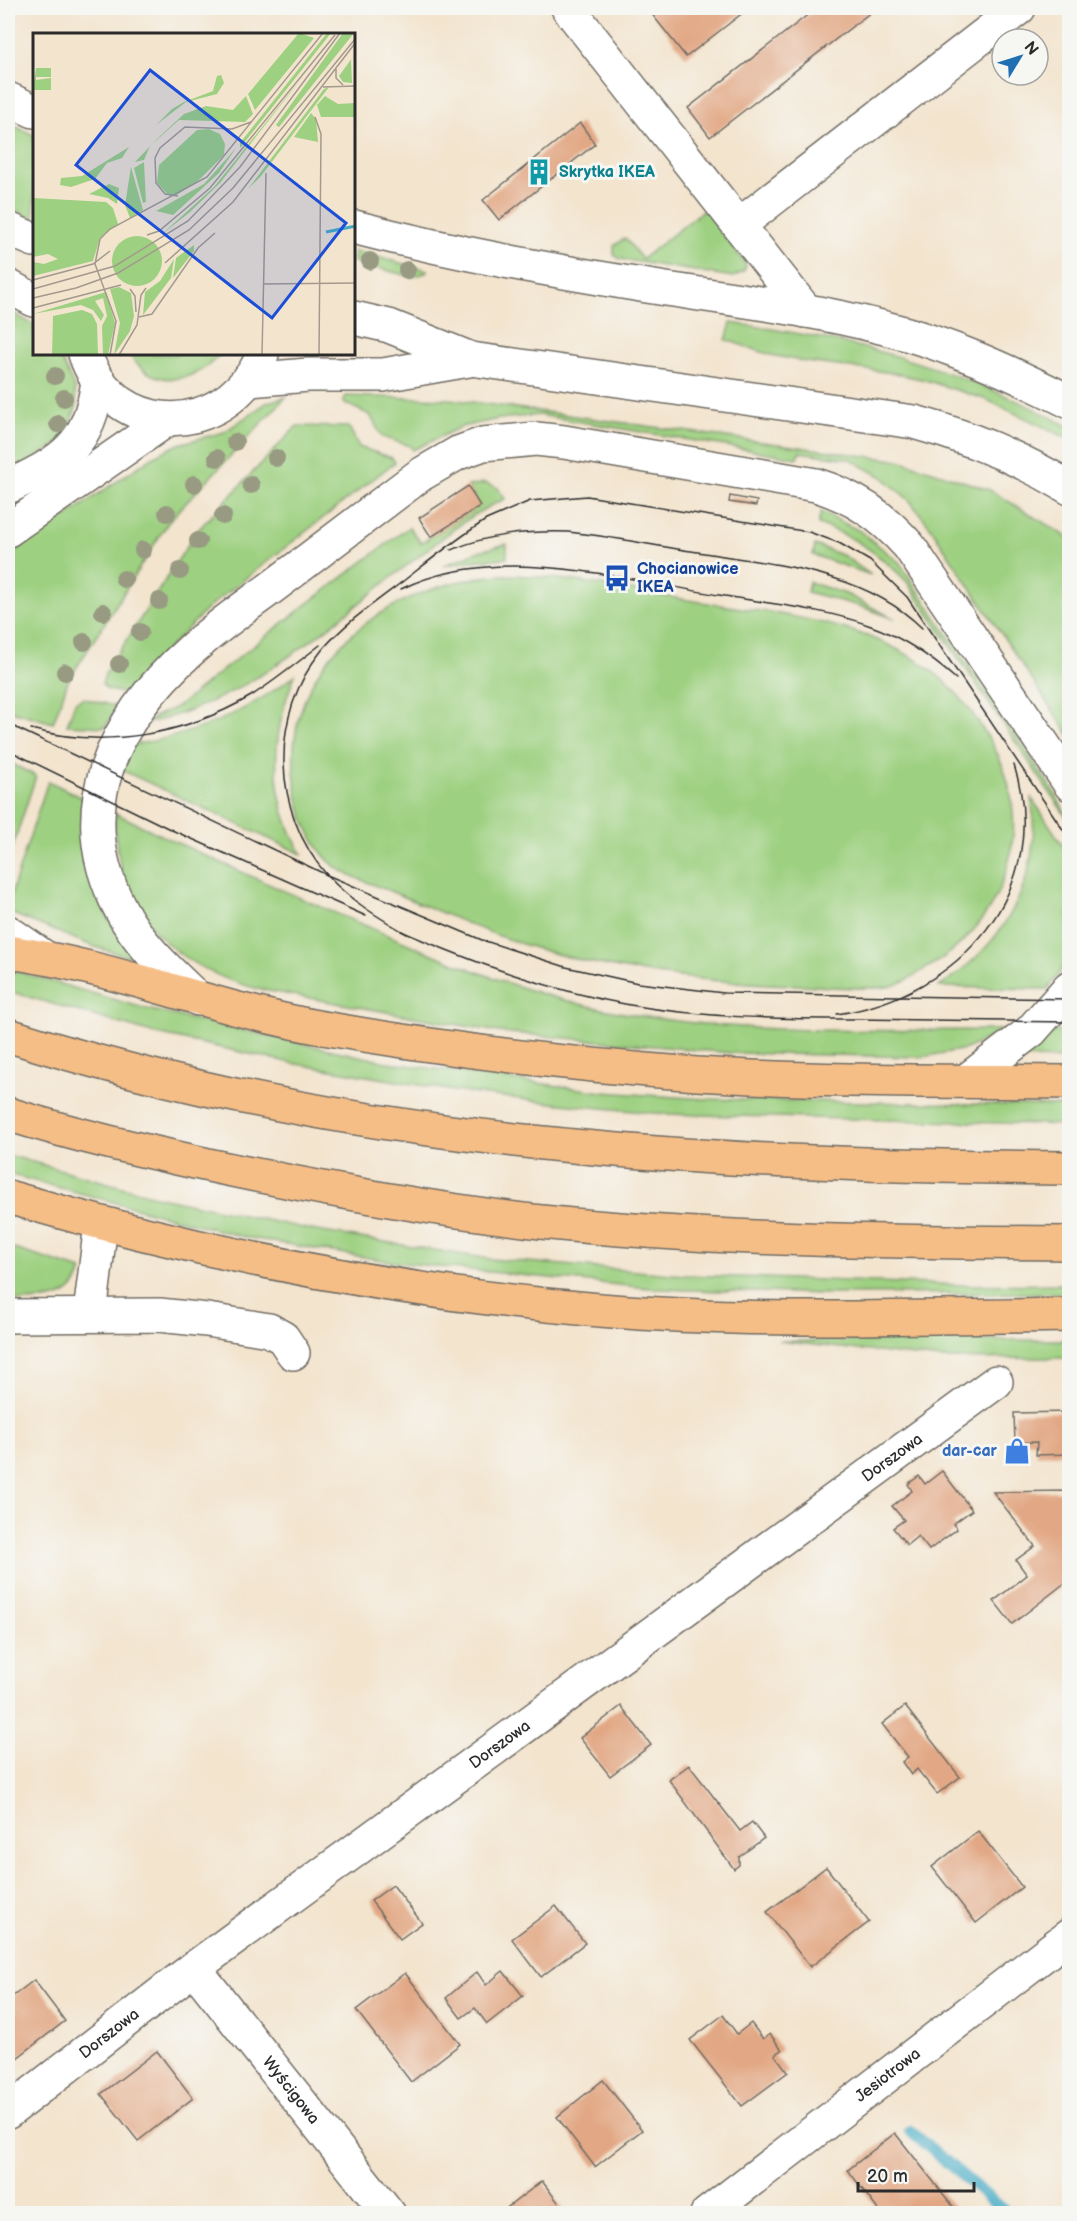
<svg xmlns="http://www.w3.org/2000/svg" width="1077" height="2221" viewBox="0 0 1077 2221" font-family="'Balsamiq Sans',sans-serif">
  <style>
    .green { fill: #9dd080; stroke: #647e56; stroke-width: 1.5 }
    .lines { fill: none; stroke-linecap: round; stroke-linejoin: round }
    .stream { stroke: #46acc6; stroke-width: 12 }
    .building { fill: #e2a885 }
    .minor-casing { stroke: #716c64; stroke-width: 36 }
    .major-casing { stroke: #716c64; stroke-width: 36 }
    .minor { stroke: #fff; stroke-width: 33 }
    .major { stroke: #f6be87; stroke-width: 33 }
    .tram { stroke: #2b2b2b; stroke-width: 1.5 }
    .tree { fill: #989a82 }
    .labels { text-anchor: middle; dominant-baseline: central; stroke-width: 6; stroke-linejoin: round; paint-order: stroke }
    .culture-label { font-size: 16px; font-weight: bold; fill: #0d838f; stroke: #f6f6f2; text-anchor: start }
    .transit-label { font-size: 16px; font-weight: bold; fill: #164399; stroke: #f6f6f2; text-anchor: start }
    .shop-label { font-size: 16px; font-weight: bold; fill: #366cbe; stroke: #f6f6f2; text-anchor: end }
    .street-label { font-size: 16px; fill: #2b2b2b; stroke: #f6f6f2 }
    .inset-river { fill: none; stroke: #46acc6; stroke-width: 3 }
    .inset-road { fill: none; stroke: #a39a8d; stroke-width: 1.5 }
    .view { fill: #1d4ed8; fill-opacity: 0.15; stroke: #1d4ed8; stroke-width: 3 }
    .inset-edge { fill: none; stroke: #2b2b2b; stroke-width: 3 }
  </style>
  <rect width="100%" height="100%" fill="#f6f6f2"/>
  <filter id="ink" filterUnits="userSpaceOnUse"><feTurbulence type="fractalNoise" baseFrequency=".0167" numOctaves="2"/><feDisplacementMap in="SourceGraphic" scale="12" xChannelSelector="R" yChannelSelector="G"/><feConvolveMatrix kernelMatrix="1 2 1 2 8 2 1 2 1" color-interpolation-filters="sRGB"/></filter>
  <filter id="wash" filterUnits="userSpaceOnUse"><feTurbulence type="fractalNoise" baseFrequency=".008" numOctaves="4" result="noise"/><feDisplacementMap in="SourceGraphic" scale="24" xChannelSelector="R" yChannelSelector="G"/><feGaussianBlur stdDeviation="1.35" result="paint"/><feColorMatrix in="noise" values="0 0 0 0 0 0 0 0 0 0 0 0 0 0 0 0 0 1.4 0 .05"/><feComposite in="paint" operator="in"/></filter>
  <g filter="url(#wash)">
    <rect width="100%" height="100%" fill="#f3e4ce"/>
    <!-- green -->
    <g class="green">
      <path d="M8,123L34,135V219L8,207Z"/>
      <path d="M705,209L746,265L744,271L733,277L620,259L614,255V246L625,238L642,259Z"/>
      <path d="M354,251L427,270L426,273L412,277L354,262Z"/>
      <path d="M8,310L34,325V354H59L75,389L76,408L61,443L8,474Z"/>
      <path d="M731,323C852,339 962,368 1069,427V439L987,400L925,380L893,373L806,362L771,355L726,340Z"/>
      <path d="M129,354H220C194,384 153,390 129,354Z"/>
      <path d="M345,396L450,399L902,461L990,490L1069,538V735L928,524L909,500L882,477L850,459L799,452L797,458L539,415L499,419L461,427L413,450L410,446L382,437L370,415L344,403Z"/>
      <path d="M286,397L169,521L68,681L53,723L8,710V556L154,456L179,444L224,432L268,402Z"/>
      <path d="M297,426L349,427L359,447L392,458L395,462L209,607L158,659L128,695L107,689L102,684L105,674L196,532Z"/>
      <path d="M485,483L498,488L505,499C471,513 443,538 414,560C330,624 252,700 147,723C160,710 171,713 185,701C258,640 334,584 409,527L421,543L480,506L468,486Z"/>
      <path d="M821,512L860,531L899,562L1056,795L1069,821L907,582C881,555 854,536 818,524Z"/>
      <path d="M507,544V558L469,561L443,566L479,551Z"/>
      <path d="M815,545L844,556L871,575L813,555Z"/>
      <path d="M499,575C560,575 622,589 682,599C775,615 889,619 957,694C967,705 976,718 984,731C1005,761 1016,799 1013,836C1008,893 975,942 925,969C916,975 903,983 892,986C875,991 821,986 800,985C711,983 621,974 535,948C488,934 443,913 397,894C379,886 344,876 331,863C311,845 300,814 296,788C276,663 386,585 499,575Z"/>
      <path d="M809,582L846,594L895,619L859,606L807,592Z"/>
      <path d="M295,675C270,736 268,796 302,854L121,770L132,745C194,735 245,714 295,675Z"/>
      <path d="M83,698L118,707L105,727L67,725L75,702Z"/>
      <path d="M8,762L36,776L8,861Z"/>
      <path d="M48,781L83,798C79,863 96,908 136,959L95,947L8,912V903Z"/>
      <path d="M1031,797L1069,855V950L1061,971L1048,989L939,987C1005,943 1044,879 1031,797Z"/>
      <path d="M115,813C199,854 285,892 371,928C452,963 532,997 618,1012C746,1036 877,1030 1006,1030L966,1049L922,1057L731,1053L499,1032L258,989C169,966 113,909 115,813Z"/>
      <path d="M8,969L147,1009L391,1063L603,1092L705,1099L1069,1106V1125L664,1114L560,1104L454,1091L297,1064L152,1033L8,991Z"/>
      <path d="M1055,1031H1069V1059L1021,1058Z"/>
      <path d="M8,1155L151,1195L317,1231L490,1259L684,1275L961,1285L1069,1284V1293L824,1294L658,1289L393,1262L244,1237L8,1174Z"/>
      <path d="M8,1247L82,1270C73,1306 38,1300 8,1301Z"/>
      <path d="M1069,1340V1358L942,1359L778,1341Z"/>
    </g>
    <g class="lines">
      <!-- stream -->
      <path class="stream" d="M910,2131L1008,2214"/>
    </g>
    <g id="blocks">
      <!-- building -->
      <g class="building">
        <path d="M647,8H749L686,57Z"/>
        <path d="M812,8H876L710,137L688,108L814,10Z"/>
        <path d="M580,123L595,144L499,220L483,200Z"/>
        <path d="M468,486L480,506L431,537L419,518Z"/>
        <path d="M730,496L757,501L756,506L729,502Z"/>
        <path d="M1070,1412V1454L1036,1455L1037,1442L1015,1443L1014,1413Z"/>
        <path d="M942,1471L972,1510L953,1524L957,1529L929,1550L918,1536L907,1545L893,1528L904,1520L892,1506L912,1491L908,1484L919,1476L925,1484Z"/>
        <path d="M1070,1491V1579L1012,1624L994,1601L1027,1575L1016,1560L1035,1546L993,1492Z"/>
        <path d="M621,1706L651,1745L610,1776L580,1738Z"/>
        <path d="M905,1706L960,1777L937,1794L917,1769L911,1775L902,1762L908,1757L882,1724Z"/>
        <path d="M689,1765L740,1831L752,1822L764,1838L739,1857V1865L734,1869L669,1780Z"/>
        <path d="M978,1831L1022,1887L976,1923L932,1867Z"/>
        <path d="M826,1867L869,1922L810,1967L767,1912Z"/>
        <path d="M393,1885L422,1923L400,1939L371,1901Z"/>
        <path d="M556,1906L585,1943L541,1977L512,1939Z"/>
        <path d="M503,1971L523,1996L487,2024L475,2008L461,2018L446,1998L477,1972L486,1985Z"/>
        <path d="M405,1973L460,2044L411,2082L356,2010Z"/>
        <path d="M34,1980L65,2021L8,2065V2000Z"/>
        <path d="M723,2015L737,2034L751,2023L763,2039L770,2034L782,2050L775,2055L788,2072L742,2106L690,2040Z"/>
        <path d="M157,2051L193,2098L138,2141L101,2094Z"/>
        <path d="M603,2080L642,2130L595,2167L557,2117Z"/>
        <path d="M895,2133L959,2214H881L848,2170Z"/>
        <path d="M542,2181L567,2214H505L503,2211Z"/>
      </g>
    </g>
  </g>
  <g filter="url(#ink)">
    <use href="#blocks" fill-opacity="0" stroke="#716c64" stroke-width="1.5"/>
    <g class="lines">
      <!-- minor casing -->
      <g class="minor-casing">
        <g id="minor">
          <path d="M568,8L806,311"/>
          <path d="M8,99L34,111"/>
          <path d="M739,225L1019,8"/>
          <path d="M354,227C457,254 560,272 666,289C739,300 813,309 885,328C949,344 1010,372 1070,402"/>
          <path d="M8,229L34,240"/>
          <path d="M8,286L34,300"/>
          <path d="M354,318L389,326L471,359L914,422C970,437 1020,458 1070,488"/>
          <path d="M85,354C108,423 190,440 240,389C249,380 259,367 262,354"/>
          <path d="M249,380L308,375H383L469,360"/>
          <path d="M8,487C64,460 89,446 98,381"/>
          <path d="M8,530L168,419"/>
          <path d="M8,932L44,957"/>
          <path d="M198,999C170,972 140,946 121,910C67,810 114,718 192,649C217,626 247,606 275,585C323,549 371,512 420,475L458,453L483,444L536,439L564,442L816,485C855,497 882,516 909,546L1070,784"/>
          <path d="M967,1080L1031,1031L1070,987"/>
          <path d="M90,1314L101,1224"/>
          <path d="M8,1316L159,1315L207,1320L269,1330L283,1338L293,1353"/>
          <path id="s1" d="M194,1968L389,2214"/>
          <path id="s2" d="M8,2112L194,1968L996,1382"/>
          <path id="s3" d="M707,2214L1070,1935"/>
        </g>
      </g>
      <!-- major casing -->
      <g class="major-casing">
        <g id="major">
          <path d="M8,952C112,966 212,1008 317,1027C443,1049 569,1065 697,1074C821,1082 946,1081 1070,1082"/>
          <path d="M8,1035C352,1146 711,1165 1070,1168"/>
          <path d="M8,1114C77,1136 150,1152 222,1168C327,1190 434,1210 541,1222C716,1240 894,1242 1070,1243"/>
          <path d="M8,1197C202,1254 398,1293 600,1310C756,1323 914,1317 1070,1315"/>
        </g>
      </g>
      <!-- minor -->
      <use href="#minor" class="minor"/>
      <!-- major -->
      <use href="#major" class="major"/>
      <!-- tram -->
      <g class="tram">
        <path d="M451,550C489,534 527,531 568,532C609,536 650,545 691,551C769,564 862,569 922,628"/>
        <path d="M401,589C496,542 621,579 719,595C770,604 823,608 871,626C902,637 931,657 956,679"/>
        <path d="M8,724L327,875L482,940L566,967L638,983L724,993L1070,999"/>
        <path d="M31,729C104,749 185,735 251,696C275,681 298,662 320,645"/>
        <path d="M8,750L174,831L366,916"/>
        <path d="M401,931C475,963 551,991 630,1005C705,1018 780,1019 856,1019C927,1020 998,1021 1070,1022"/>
        <path d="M407,934C378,917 349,900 327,875C272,812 269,715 322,650C345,623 374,603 402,582C429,561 456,539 486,520L530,501L587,496L809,532L839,543L870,561L907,597L1070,840"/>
        <path d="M837,1014C959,996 1054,890 1014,765"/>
      </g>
    </g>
    <!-- trees -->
    <g class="tree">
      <circle cx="370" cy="261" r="9"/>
      <circle cx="407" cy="270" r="9"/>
      <circle cx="55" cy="376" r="9"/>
      <circle cx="64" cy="398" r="9"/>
      <circle cx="58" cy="424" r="9"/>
      <circle cx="235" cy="442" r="9"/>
      <circle cx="217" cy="458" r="9"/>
      <circle cx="276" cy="458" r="9"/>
      <circle cx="194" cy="484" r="9"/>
      <circle cx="251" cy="485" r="9"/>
      <circle cx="167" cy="513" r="9"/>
      <circle cx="223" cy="516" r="9"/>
      <circle cx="198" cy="541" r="9"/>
      <circle cx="143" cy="550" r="9"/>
      <circle cx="180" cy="571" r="9"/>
      <circle cx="124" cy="579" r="9"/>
      <circle cx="159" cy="601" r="9"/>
      <circle cx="103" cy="612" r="9"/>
      <circle cx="140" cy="632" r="9"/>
      <circle cx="84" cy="642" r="9"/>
      <circle cx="119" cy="664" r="9"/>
      <circle cx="65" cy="672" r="9"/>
    </g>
  </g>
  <!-- icons -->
  <defs>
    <g id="building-bare" transform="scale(2.07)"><path d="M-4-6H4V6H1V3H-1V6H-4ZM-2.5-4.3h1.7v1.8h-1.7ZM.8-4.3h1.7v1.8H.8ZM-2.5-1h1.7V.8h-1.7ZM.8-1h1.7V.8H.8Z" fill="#0f9aa8" stroke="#f6f6f2" stroke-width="2.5" paint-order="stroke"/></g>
    <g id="bus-bare" transform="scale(2.07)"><path d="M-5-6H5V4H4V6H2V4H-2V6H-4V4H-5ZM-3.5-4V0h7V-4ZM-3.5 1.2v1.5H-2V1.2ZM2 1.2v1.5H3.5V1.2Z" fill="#1a4fb4" stroke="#f6f6f2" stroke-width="2.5" paint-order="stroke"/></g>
    <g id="shop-bare" transform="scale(2.07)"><path d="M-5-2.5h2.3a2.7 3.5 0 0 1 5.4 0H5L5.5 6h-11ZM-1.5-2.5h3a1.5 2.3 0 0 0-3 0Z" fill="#3f7fe0" stroke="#f6f6f2" stroke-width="2.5" paint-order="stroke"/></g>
  </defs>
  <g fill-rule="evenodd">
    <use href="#building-bare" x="539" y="172"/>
    <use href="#bus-bare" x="617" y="578"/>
    <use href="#shop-bare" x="1017" y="1451"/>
  </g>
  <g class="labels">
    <!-- culture labels -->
    <g class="culture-label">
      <text x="559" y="172">Skrytka IKEA</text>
    </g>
    <!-- transit labels -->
    <g class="transit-label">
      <text x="637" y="569">Chocianowice<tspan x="637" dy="18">IKEA</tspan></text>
    </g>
    <!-- shop labels -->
    <g class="shop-label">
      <text x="997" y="1451">dar-car</text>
    </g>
    <!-- street labels -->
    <g class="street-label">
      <text stroke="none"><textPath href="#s2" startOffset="1100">Dorszowa</textPath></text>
      <text stroke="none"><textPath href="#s2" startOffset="614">Dorszowa</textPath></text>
      <text stroke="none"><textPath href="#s2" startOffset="128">Dorszowa</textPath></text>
      <text stroke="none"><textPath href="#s3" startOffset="228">Jesiotrowa</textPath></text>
      <text stroke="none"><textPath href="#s1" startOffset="156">Wyścigowa</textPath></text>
    </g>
  </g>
  <!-- overview -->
  <g transform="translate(33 33)">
    <rect width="322" height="322" fill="#f3e4ce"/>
    <path d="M266,0L281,5L222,77L215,61ZM294,0H298L207,115V110ZM310,0H321L246,94L243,92ZM322,21L318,27L319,50L310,49L306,43ZM3,35H18V44H3V47L18,45V57H0ZM271,42L187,150L157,179L128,202L181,154ZM184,43L188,42L191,50L184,61L153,69L123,92L139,76L151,69L180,58ZM296,54L228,143L215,156L291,56ZM213,63L220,81L212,89L146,87L117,113L111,127L102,129L124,106L151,81L173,73L200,77ZM292,63L305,71L322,70V84H288L284,72ZM278,80L283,86L285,109L261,104ZM322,85L323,322H321V309ZM164,97L176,96L187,101L192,111L191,122L163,150L142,163L134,161L124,150L126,132ZM96,114L89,125L74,130L62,146L38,154L27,152L28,145L49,143ZM203,115L186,140L140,182L123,178L171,151ZM111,129L113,169L110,170L101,135ZM98,134L110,177L97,185L92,172ZM76,151L86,155L84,171L75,165L56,161ZM0,165L73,169L80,175L85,191L67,205L60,228L0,243V229L11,231L25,226L15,221L0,224ZM79 228a25 25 0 1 1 50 0a25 25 0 1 1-50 0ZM161,212V218L140,245L143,225ZM141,226L138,245L110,282L112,259L127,248ZM86,254L98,260L101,283L97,298L81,322L87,290L77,256ZM73,259L82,290L75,322H70L69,293L74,283L70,265L62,268L71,282L68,288L60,277L48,272L0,281ZM49,277L59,281L64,291L65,322H19L20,283Z" fill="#9dd080"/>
    <path class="inset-river" d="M293,199L323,193"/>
    <path class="inset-road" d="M303,36V45L310,52M290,54L323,53M282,84L288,101L286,322M145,163L132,161L123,150L122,125L127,115L152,94L199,96L218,89M114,202L126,198L177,155L302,2M132,230L200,169L323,9M0,247L60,231L77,218M230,251L323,250M0,256L82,233L155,188L207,134L307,0M97,256L102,263L103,279M0,265L43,255L85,240L156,197L200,155L323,5M0,275L88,252M106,284L119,281L165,215L182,200M77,322L83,288L62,231L67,206L77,196L174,144L290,0M86,322L104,292L108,262L113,255M229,322L233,140"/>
    <path class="view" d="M117,37L313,190L239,285L43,132Z"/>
    <rect width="322" height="322" class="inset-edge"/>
  </g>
  <!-- margin -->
  <rect width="1077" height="2221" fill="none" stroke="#f6f6f2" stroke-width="30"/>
  <!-- north arrow -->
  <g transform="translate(1020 57) rotate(52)"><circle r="28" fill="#f6f6f2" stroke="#a5a5a2" stroke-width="1.5"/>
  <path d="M0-4.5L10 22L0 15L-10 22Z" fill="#1f6fb2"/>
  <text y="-9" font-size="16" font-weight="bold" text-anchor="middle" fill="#2b2b2b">N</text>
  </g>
  <!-- scale -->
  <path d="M858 2182v9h116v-9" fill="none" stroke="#2b2b2b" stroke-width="3"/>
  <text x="867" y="2182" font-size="18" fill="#2b2b2b" stroke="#f6f6f2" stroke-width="4.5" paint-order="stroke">20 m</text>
</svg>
